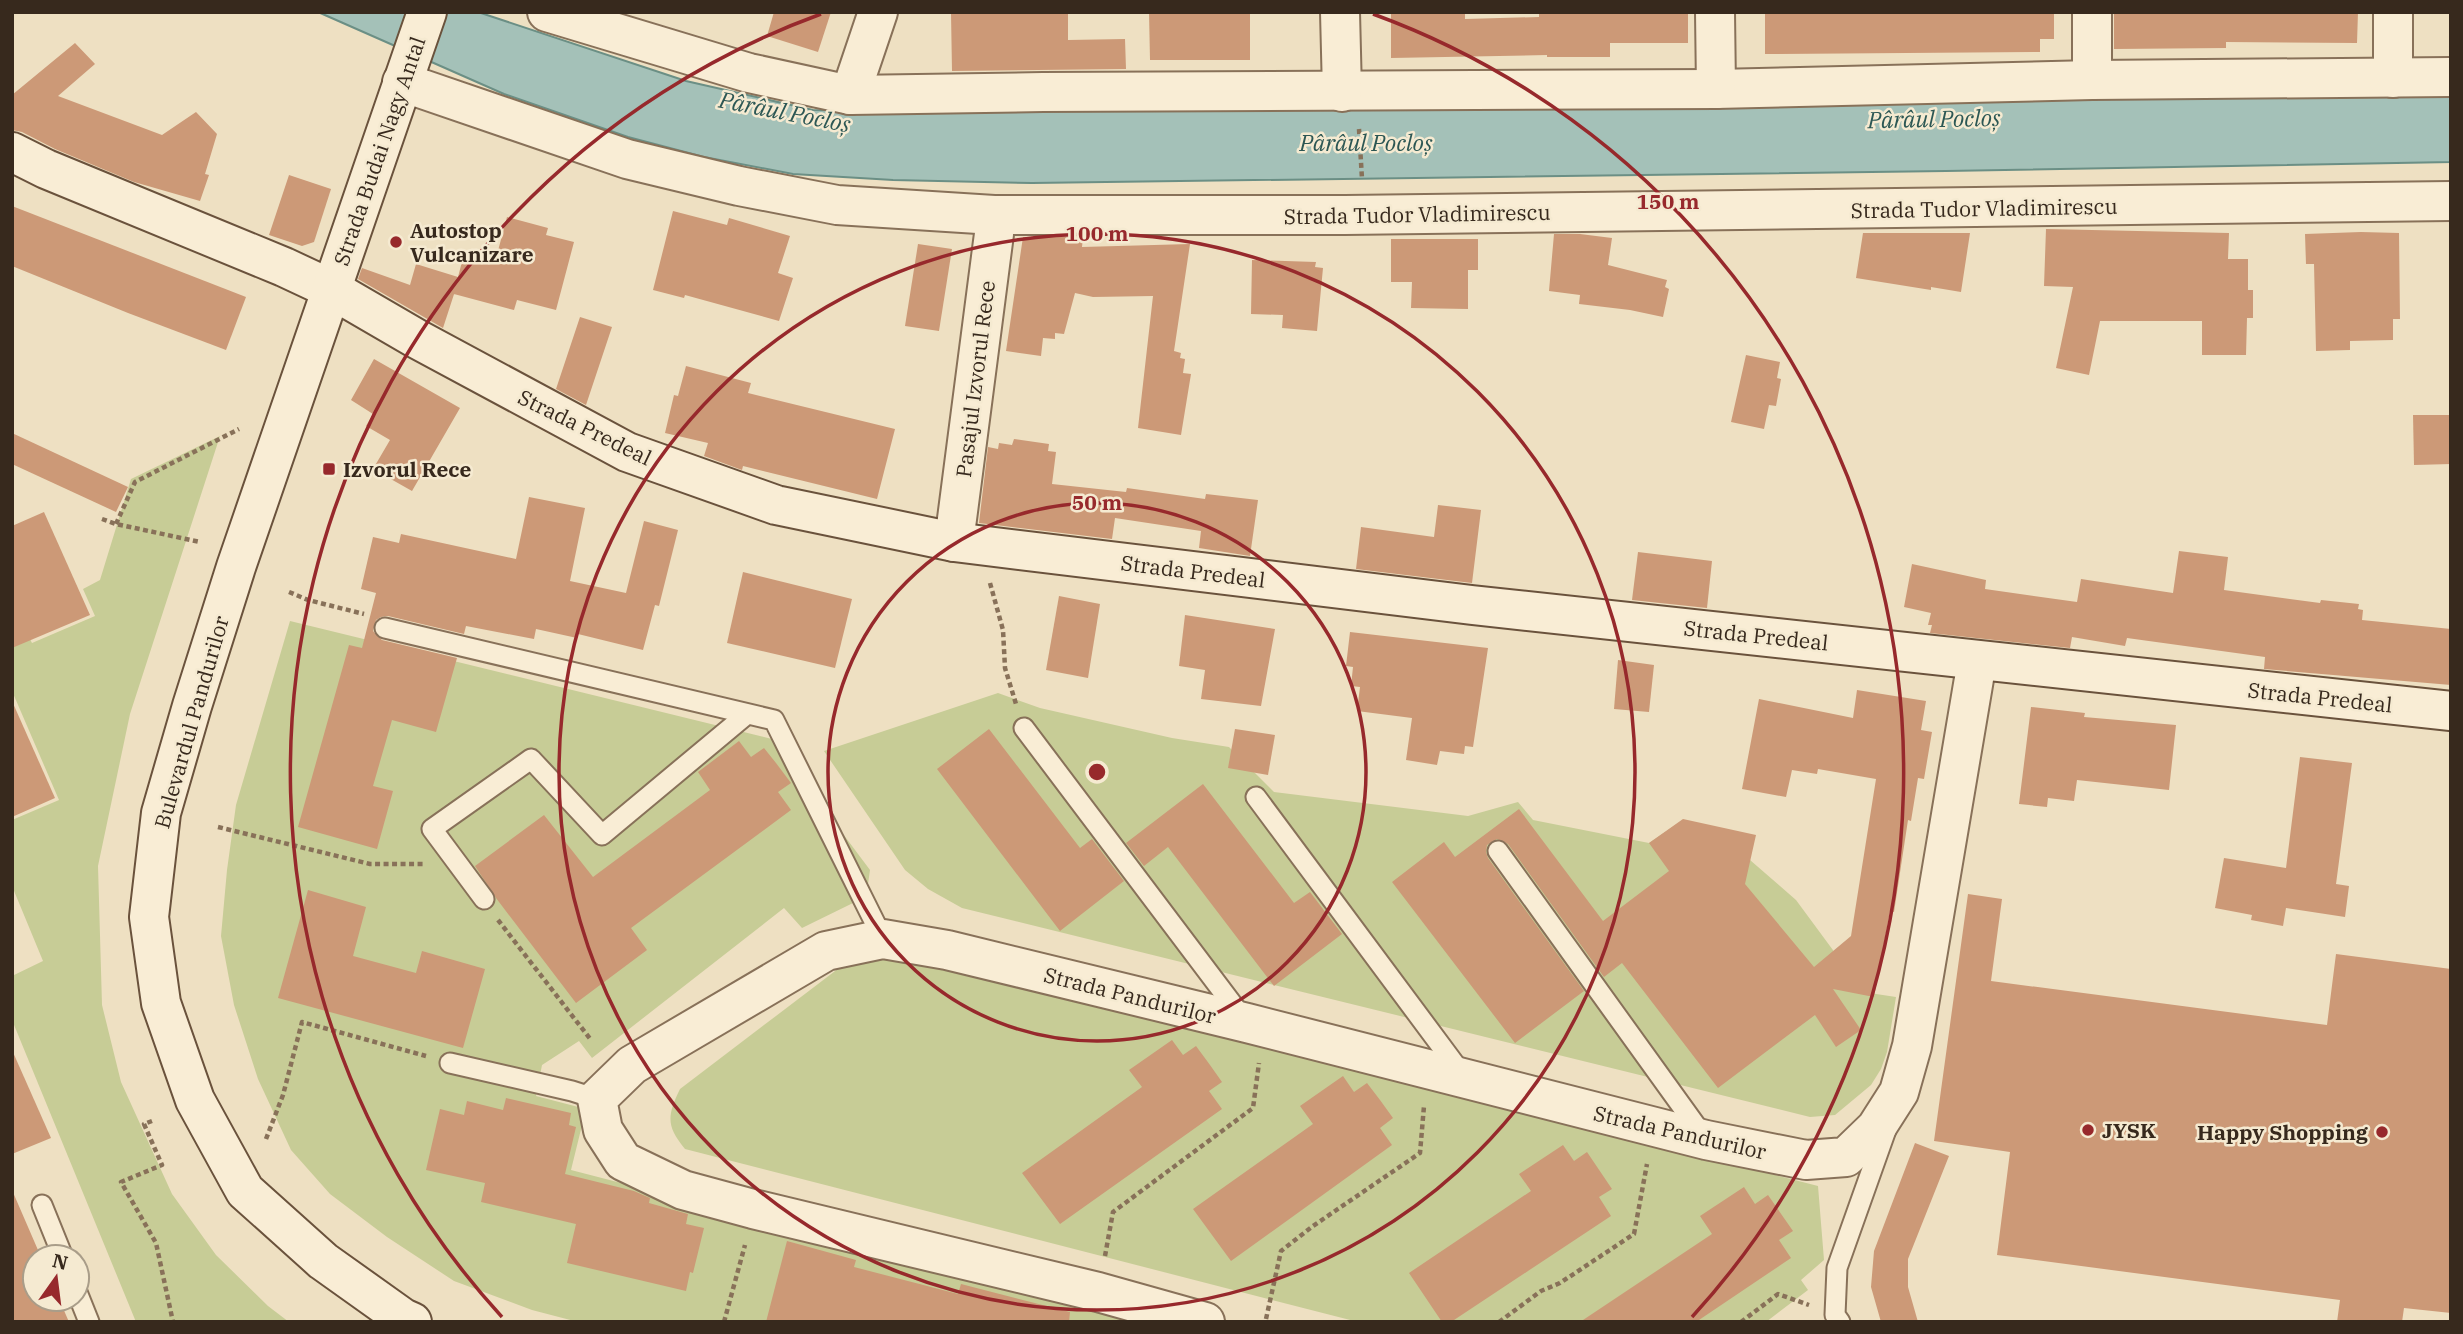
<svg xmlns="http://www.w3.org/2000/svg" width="2463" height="1334" viewBox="0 0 2463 1334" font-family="'IBM Plex Serif',serif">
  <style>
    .green { fill: #c7cc96 }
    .water { fill: #a4c1b8; stroke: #6b8f85; stroke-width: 2 }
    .building { fill: #c97 }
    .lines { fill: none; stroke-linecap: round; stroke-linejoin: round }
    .lane-casing { stroke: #887159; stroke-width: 23 }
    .street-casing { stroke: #887159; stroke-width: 42 }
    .secondary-casing { stroke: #6a523c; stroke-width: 42 }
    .path { stroke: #887159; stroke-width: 4.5; stroke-dasharray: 5 3.5; stroke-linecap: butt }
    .lane { stroke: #f9edd5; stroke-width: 19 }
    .street { stroke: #f9edd5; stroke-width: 38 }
    .secondary { stroke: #f9edd5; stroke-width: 38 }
    .ring { fill: none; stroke: #97292c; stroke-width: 3.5 }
    .poi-dot { fill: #97292c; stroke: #f5ead1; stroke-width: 2.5 }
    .labels { text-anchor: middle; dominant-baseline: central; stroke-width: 5; stroke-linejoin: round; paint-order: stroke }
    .street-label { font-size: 21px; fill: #37291d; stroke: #f5ead1 }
    .poi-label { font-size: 21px; font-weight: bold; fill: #37291d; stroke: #f5ead1; text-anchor: start }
    .water-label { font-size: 23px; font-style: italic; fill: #2c5754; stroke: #f5ead1 }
    .centre { fill: #97292c; stroke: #f5ead1; stroke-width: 3.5 }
    .ring-label { font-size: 21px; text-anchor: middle; font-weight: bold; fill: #97292c; stroke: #f5ead1; stroke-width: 5; stroke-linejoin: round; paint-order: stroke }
  </style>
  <rect width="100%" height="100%" fill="#eee0c2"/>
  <!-- green -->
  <g class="green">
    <path d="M220,436L130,714L98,866L102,1005L121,1082L172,1194L216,1255L268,1306L289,1322H136L12,1020V976L43,961L12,886V820L59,800L12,691V605L32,643L95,616L83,589L100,580L131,479Z"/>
    <path d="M290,621L772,739L870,870L867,891L853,903L802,928L784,908L592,1058L579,1041L542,1065L536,1096L586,1109L571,1170L652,1191L717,1214L1134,1322H578L532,1310L454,1281L387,1237L330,1194L291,1150L258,1079L234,1005L221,936L227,870L236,805Z"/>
    <path d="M998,693L1040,708L1172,738L1229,747L1274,792L1468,816L1518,802L1533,820L1649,843L1683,820L1750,860L1796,900L1841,961L1843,989L1896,997L1887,1052L1881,1069L1871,1085L1835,1115L1810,1117L962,908L928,889L905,870L824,751Z"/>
    <path d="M874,954L926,958L1132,1012L1818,1186L1824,1260L1801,1280L1808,1290L1766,1322H1358L685,1149C666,1126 667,1116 680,1089L843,965Z"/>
  </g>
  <!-- water -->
  <path class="water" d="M318,12H478L686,81L813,110L930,112L2451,89V162L1946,171L1032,183L893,180L793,174L704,157L628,137L504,94Z"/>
  <!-- building -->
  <g class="building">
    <path d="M774,12H831L818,52L767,36Z"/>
    <path d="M1068,12V40L1125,39L1126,69L952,71L951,13Z"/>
    <path d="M1149,12H1250V60H1150Z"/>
    <path d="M1391,12H1465V19L1539,17V12H1688V43H1610V57H1547V55L1391,58Z"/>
    <path d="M1765,12H2054V39H2040V52L1765,54Z"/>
    <path d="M2114,12H2358L2357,43L2226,42V48L2114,49Z"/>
    <path d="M75,43L95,64L58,96L162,135L196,112L217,134L205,174L209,175L200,201L134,182L55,149L22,132L12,130V95Z"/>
    <path d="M289,175L331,189L314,242L302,246L269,235Z"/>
    <path d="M12,206L246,297L226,350L128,313L12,266Z"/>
    <path d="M673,211L727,225L729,218L790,236L778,273L793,278L779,321L685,295L684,298L653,290Z"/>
    <path d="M507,217L548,228L546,235L574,242L556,310L517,300L514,310L454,294L456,288L443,328L358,279L362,268L410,285L416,264L458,277L464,254L495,262Z"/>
    <path d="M2046,229L2229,233L2228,259H2248V290H2253V318H2247L2246,355H2202V321H2100L2089,375L2056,368L2073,287L2044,286Z"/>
    <path d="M2361,232L2399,233L2400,319H2393V340L2350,341V350L2316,351L2314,264H2306L2305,234Z"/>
    <path d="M1863,233H1970L1961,292L1931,287V290L1856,278Z"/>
    <path d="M1554,234H1580L1612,238L1608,265L1667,280L1665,287L1669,289L1663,317L1630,310L1579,304L1580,295L1549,291Z"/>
    <path d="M1023,237H1083L1082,247L1190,244L1174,351L1181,353L1180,358L1185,359L1183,373L1191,374L1181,435L1138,428L1153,296L1093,297L1075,293L1064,334L1055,333V339L1043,338L1041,356L1006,351Z"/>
    <path d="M1391,239H1478V270H1468V309L1411,308L1412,282H1391Z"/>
    <path d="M918,244L952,249L939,331L905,326Z"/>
    <path d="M1252,260L1316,262L1315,267L1323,268L1317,331L1282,328L1283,315L1251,314Z"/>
    <path d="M580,317L612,327L586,405L556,389Z"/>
    <path d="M1746,355L1780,362L1777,378L1781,379L1776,406L1769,405L1764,429L1731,422Z"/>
    <path d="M374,359L460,408L412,491L373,469L390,440L366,426L373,414L351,400Z"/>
    <path d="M686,366L751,383L748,393L895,429L877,499L743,466L742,470L704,456L708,443L665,433L674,395L678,396Z"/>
    <path d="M2413,415H2451V464L2414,465Z"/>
    <path d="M12,433L128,487L116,512L12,464Z"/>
    <path d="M1014,439L1049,444L1048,451L1056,452L1052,484L1126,492L1127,488L1205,499L1206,494L1258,500L1250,556L1199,548L1201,531L1115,518L1112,539L979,523L988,447L998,449L999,443L1012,445Z"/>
    <path d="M529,497L585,508L570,581L626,593L644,521L678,530L659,606L655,605L643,650L578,634L577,638L536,629L534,639L466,626L464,634L388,616L381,617L376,620L373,631L382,640L457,658L436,732L392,720L373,786L393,791L377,849L298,827L349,645L362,648L376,593L361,589L373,537L399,543L401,534L516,559Z"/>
    <path d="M1438,505L1481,510L1472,583L1356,569L1361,527L1434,537Z"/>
    <path d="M44,512L90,615L12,648V526Z"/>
    <path d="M2179,551L2228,557L2224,590L2320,603L2321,600L2359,604L2358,609L2363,610L2362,620L2451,629V685L2264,669L2265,657L2127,638L2125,646L2072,637L2070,648L1930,633L1932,625H1928L1931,613L1904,607L1912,564L1986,580L1985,589L2077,602L2081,579L2173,593Z"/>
    <path d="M1638,552L1712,561L1707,608L1632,600Z"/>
    <path d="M743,572L852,599L835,668L727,643Z"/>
    <path d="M1059,596L1100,604L1088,678L1046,670Z"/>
    <path d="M1185,615L1275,629L1261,706L1201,699L1205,670L1179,666Z"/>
    <path d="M1350,632L1488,648L1473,747L1465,746L1464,754L1440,751L1437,765L1406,760L1412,718L1357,711L1360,687L1351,686L1353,667L1346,666Z"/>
    <path d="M1618,660L1654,665L1649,712L1614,709Z"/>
    <path d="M1857,690L1926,701L1921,730L1932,732L1924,779L1918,778L1911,821L1908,820L1894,912L1890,911L1874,997L1833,989L1861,1030L1836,1047L1815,1015L1718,1088L1622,963L1604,977L1508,844L1497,839L1487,845L1486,852L1488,858L1584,991L1515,1043L1392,882L1444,842L1455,857L1519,809L1603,921L1669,871L1649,843L1683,819L1756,835L1745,884L1814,967L1851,936L1876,779L1818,769L1817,774L1792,770L1786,797L1742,789L1759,699L1853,718Z"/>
    <path d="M12,701L55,798L12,817Z"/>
    <path d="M2031,707L2085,713L2084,717L2176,725L2169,790L2077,780L2074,801L2048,798L2047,807L2019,804Z"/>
    <path d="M989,729L1080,848L1092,839L1124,881L1060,931L937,769Z"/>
    <path d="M1235,729L1275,735L1268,775L1228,768Z"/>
    <path d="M739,741L751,757L764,748L776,763L791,783L778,792L791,810L631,928L647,950L576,1003L496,898L475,866L544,815L593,877L710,790L698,772Z"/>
    <path d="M2300,757L2352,763L2336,884L2349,886L2345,917L2286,908L2283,926L2251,920L2252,915L2215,908L2224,858L2286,868Z"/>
    <path d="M1203,784L1294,903L1310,892L1342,934L1274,986L1168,847L1144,866L1126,843Z"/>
    <path d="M308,890L366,907L353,956L416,973L422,951L485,969L463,1048L278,998Z"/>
    <path d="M1968,894L2002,899L1991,981L2327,1025L2336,954L2451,969V1313L2404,1308L2402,1322H2337L2340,1300L1997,1255L2010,1152L1934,1141Z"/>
    <path d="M1172,1040L1183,1055L1196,1046L1210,1065L1222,1082L1209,1091L1222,1109L1060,1224L1022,1173L1142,1087L1129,1070Z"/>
    <path d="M12,1050L51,1138L12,1154Z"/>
    <path d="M1343,1076L1354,1092L1367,1083L1380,1100L1393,1118L1380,1128L1392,1145L1231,1261L1193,1209L1313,1124L1300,1106Z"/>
    <path d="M506,1098L571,1113L569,1125L576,1127L565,1174L634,1191L650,1198L649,1203L688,1214L686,1224L704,1228L693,1273L690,1272L686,1291L567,1263L576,1224L481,1202L485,1183L426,1170L440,1109L464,1115L467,1101L503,1110Z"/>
    <path d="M1915,1143L1949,1156L1908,1259V1287L1918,1322H1881L1871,1287L1874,1251Z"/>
    <path d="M1563,1145L1574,1161L1587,1152L1612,1189L1599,1197L1611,1216L1451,1322H1442L1409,1273L1531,1191L1519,1174Z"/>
    <path d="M1744,1187L1755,1204L1768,1195L1793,1231L1779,1240L1791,1258L1696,1322H1580L1712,1234L1700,1216Z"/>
    <path d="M12,1190L41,1257H35V1299H59L69,1322H12Z"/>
    <path d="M787,1241L856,1260L854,1267L958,1294L961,1284L1070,1312L1069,1322H766Z"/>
  </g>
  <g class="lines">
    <!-- lane casing -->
    <g class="lane-casing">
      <g id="lane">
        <path d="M385,628L774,720L883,939"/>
        <path d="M1024,728L1242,1017"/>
        <path d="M1256,797L1462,1074"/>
        <path d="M1498,851L1704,1137"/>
        <path d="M484,899L432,829L531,759L602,835L746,715"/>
        <path d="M450,1063L572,1091L597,1099"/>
        <path d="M42,1205L63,1257"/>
        <path d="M77,1292L89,1322"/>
        <path d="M1840,1322L1835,1315L1837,1268L1886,1130"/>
      </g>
    </g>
    <!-- street casing -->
    <g class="street-casing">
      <g id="street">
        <path d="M547,12L749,73L850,95L1043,92L1716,89L2092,80L2451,77"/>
        <path d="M1340,12L1342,92"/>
        <path d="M1715,12L1716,89"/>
        <path d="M2092,12V80"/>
        <path d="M2393,78V12"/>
        <path d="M402,82L627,159L739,186L837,205L994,215H1345L2451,201"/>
        <path d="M850,95L878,12"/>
        <path d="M954,542L994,234V215"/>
        <path d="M1205,1322L1098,1292L753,1209L683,1190L623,1161L603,1130L597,1099L632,1065L826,951L883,939L947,950L1247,1023L1706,1140L1806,1160L1846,1157L1876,1128L1899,1092L1912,1046L1977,661"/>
      </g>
    </g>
    <!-- secondary casing -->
    <g class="secondary-casing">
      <g id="secondary">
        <path d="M12,152L46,169L284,267L331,289L417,339L627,452L776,505L954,542L1472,605L2451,711"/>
        <path d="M412,1322L403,1318L323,1261L245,1191L195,1100L161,1003L149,917L161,813L192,706L236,567L427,12"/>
      </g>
    </g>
    <!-- path -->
    <g class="path">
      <path d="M1359,129L1362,179"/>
      <path d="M102,519L116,524L200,542"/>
      <path d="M116,524L135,482L239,429"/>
      <path d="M990,583L1003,630L1005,668L1016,704"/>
      <path d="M289,592L308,600L364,614"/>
      <path d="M218,827L370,864H423"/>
      <path d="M498,920L591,1040"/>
      <path d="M152,1121L144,1124L162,1165L121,1182L156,1243L173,1322"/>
      <path d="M266,1139L283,1095L302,1022L426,1056"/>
      <path d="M1105,1256L1113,1212L1253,1108L1259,1063"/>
      <path d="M1266,1319L1281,1251L1313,1226L1420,1153L1424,1106"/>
      <path d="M724,1322L745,1245"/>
      <path d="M1499,1322L1541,1291L1560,1283L1634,1234L1647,1164"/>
      <path d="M1741,1322L1778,1294L1809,1305"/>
    </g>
    <!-- lane -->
    <use href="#lane" class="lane"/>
    <!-- street -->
    <use href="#street" class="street"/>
    <!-- secondary -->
    <use href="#secondary" class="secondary"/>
  </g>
  <!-- distance rings -->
  <g class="ring">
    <circle cx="1097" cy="772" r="269"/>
    <circle cx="1097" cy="772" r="538"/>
    <path d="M502 1317A807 807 0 0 1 821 14M1373 14A807 807 0 0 1 1692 1317"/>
  </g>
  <!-- markers -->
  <g class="poi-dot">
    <circle cx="396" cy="242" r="7"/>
    <rect x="322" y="462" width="14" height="14" rx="3.5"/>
    <circle cx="2088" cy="1130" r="7"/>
    <circle cx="2382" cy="1132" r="7"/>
  </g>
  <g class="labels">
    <!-- street labels -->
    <g class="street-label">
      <text transform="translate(379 151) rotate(-71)">Strada Budai Nagy Antal</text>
      <text transform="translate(1984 208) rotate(-1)">Strada Tudor Vladimirescu</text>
      <text transform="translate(1417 214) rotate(-1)">Strada Tudor Vladimirescu</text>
      <text transform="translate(975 379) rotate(-83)">Pasajul Izvorul Rece</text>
      <text transform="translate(585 427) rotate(26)">Strada Predeal</text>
      <text transform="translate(1193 571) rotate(7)">Strada Predeal</text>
      <text transform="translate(1756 635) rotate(6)">Strada Predeal</text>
      <text transform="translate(2320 697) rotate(6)">Strada Predeal</text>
      <text transform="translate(191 722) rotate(-74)">Bulevardul Pandurilor</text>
      <text transform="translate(1130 995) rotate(14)">Strada Pandurilor</text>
      <text transform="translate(1680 1132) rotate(13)">Strada Pandurilor</text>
    </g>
    <!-- poi labels -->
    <g class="poi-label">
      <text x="410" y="230">Autostop<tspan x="410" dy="24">Vulcanizare</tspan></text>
      <text x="343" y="469">Izvorul Rece</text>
      <text x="2102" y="1130">JYSK</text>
      <text x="2368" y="1132" text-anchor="end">Happy Shopping</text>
    </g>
    <!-- water labels -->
    <g class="water-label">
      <text transform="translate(785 111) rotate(11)">Pârâul Pocloș</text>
      <text transform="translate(1934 118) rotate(-1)">Pârâul Pocloș</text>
      <text x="1366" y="142">Pârâul Pocloș</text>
    </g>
  </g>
  <circle cx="1097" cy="772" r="10" class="centre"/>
  <g class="ring-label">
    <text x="1668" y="209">150 m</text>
    <text x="1097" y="241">100 m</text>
    <text x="1097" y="510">50 m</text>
  </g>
  <!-- border -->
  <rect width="2463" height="1334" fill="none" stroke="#37291d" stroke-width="28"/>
  <!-- north arrow -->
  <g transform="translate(56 1278) rotate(14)"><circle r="33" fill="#f5ead1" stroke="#a99d89" stroke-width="2"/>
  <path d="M0-5L12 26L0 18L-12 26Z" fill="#97292c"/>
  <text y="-10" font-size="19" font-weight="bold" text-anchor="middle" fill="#37291d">N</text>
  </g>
</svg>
